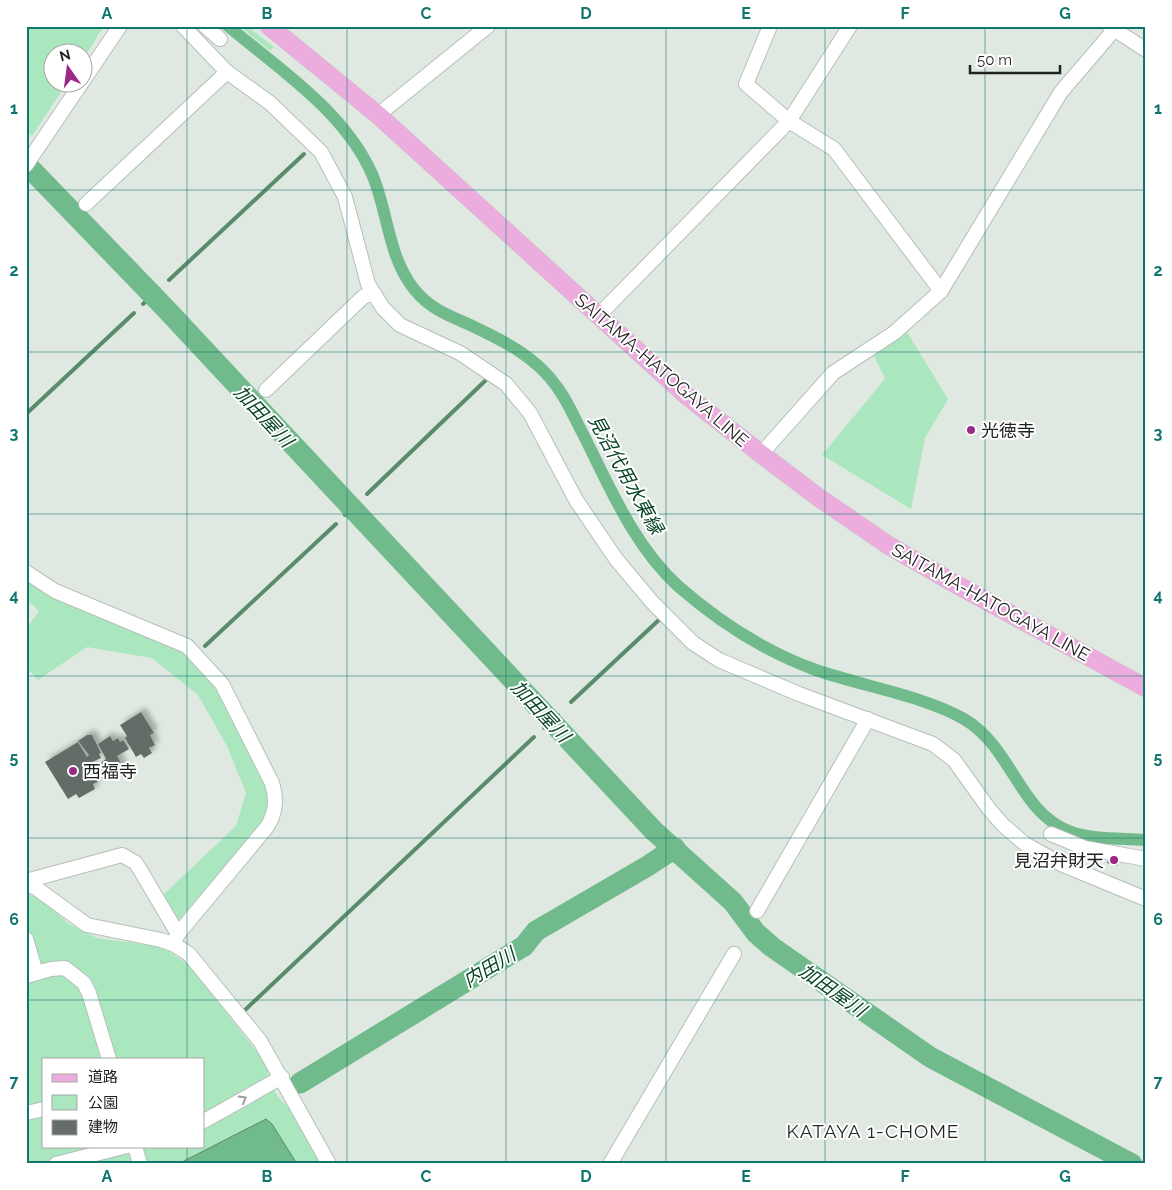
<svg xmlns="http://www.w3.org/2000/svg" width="1172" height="1190" viewBox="0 0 1172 1190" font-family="Raleway,'Noto Sans JP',sans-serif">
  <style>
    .green { fill: #aae7bf; fill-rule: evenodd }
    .water { fill: #70ba8b; stroke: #588c6b }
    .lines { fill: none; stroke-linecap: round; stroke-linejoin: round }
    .stream { stroke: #588c6b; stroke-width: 4 }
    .canal { stroke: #70ba8b; stroke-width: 12 }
    .river { stroke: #70ba8b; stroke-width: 21 }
    .building { fill: #646d67; filter: url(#shadow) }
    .minor-casing { stroke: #b6c0b9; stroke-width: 16 }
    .major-casing { stroke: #c5c6c5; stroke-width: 19 }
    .minor { stroke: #fff; stroke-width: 14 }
    .major { stroke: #ecadde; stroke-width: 18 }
    .oneway { stroke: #9a9c9b }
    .grid { fill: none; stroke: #0f766e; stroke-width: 1; stroke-opacity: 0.55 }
    .poi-dot { fill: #9a2885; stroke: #fff; stroke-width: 2 }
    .labels { text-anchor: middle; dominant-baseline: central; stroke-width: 4; stroke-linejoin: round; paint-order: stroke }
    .street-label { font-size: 18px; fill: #1f2220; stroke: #fff }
    .poi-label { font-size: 18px; fill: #1f2220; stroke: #fff; text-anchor: start }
    .water-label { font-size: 19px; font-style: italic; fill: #094526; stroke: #fff }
    .neighbourhood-label { font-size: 19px; letter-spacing: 1px; fill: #242b26; stroke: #fff }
    .neatline { fill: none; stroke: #0f766e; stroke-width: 2 }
    .grid-label { font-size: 16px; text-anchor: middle; font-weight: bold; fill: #0f766e }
  </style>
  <defs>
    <filter id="shadow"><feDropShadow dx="4.5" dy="-4.5" stdDeviation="2.5" flood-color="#0004"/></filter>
  </defs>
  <rect width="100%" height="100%" fill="#dfe8e1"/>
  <!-- green -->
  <g class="green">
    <path d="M26,26H104L83,59L82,52H52V82L67,83L32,136L26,130Z"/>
    <path d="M243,26H247L274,47L270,51L242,28Z"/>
    <path d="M907,332L948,399L925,438L911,509L822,455L885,379L873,353Z"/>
    <path d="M26,578L181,649L224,698L263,780L270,801L267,816L178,921L162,896L236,826L246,793L227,746L198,695L152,658L87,647L38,680L26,667V629L39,611L26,599Z"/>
    <path d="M26,894L38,897L69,924L97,938L156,946L170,952L189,965L268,1066C266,1078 277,1100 288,1106L320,1164H26ZM44,1059H204V1146H44Z"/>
  </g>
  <!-- water -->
  <path class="water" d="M266,1119L272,1124L297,1164H178Z"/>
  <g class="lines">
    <!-- stream -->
    <g class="stream">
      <path d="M169,280L304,154"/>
      <path d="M143,304L159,289"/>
      <path d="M26,414L134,313"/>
      <path d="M367,494L486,380"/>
      <path d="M345,515L358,503"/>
      <path d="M205,646L336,524"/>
      <path d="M571,702L661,618"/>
      <path d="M544,728L558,715"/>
      <path d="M245,1010L534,737"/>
    </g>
    <!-- canal -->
    <path class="canal" d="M228,26C279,69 344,111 372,174C388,211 388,257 414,289C429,308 447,315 468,324C500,339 536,356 557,387C567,400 574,417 582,432C609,485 633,545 678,586C718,621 766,652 816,670C862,686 924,696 964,719C1012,747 1019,812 1069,831C1092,840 1121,838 1146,840"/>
    <!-- river -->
    <g class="river">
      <path d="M26,164L166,309L654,831L733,902L756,933L772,947L930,1057L1132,1164"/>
      <path d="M300,1083L524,946L536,931L646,867L675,848"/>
    </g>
  </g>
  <!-- building -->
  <g class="building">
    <path d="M141,712L154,733L150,735L155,745L149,748L152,753L144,758L141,754L136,757L125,738L127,736L120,725Z"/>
    <path d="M87,735H92L101,753L99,754L101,758L90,763L101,780L93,784L95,789L79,798L76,794L68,799L45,762L78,742L87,757L89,755L78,741Z"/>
    <path d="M110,736L113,741L118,738L120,742L123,740L129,749L117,756L123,767L112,774L109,769L104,772L99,764L106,759L98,744Z"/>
    <path d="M1110,854L1120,857L1117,866L1107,863Z"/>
  </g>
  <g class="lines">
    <!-- minor casing -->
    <g class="minor-casing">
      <g id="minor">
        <path d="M183,26L227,72L270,103L321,152L345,197L368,284L383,308L400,325L460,353L506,384L530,413L576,500L616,559L652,602L693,643L719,660L799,694L933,744L954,760L989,809L1003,825L1025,844L1061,864L1146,899"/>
        <path d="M205,26L220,39"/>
        <path d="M770,26L746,84L789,121L834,149L941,291"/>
        <path d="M1109,26L1146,50"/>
        <path d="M378,115L488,26"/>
        <path d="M26,165L120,26"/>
        <path d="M86,204L227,72"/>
        <path d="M598,316L789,121L850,26"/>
        <path d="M266,390L363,297L372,293"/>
        <path d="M761,454L833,373L894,333L941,291L1061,92L1114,30"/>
        <path d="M26,572L55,591L187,646L222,684L272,783C277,800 276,812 267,827L178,934L173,944"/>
        <path d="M1051,834L1085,848L1146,859"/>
        <path d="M26,881L122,855L136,863L178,934"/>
        <path d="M26,884L36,888L87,925L161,940L173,944L189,954L260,1041L329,1164"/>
        <path d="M757,911L868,719"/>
        <path d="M26,939L36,973"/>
        <path d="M26,976L51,969L65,968L84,983L89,993L109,1059"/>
        <path d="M26,1113L44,1109"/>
        <path d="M204,1121L282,1077"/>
        <path d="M135,1146L140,1164"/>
        <path d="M56,1164L127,1146"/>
        <path d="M610,1164L734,954"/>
      </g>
    </g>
    <!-- major casing -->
    <g class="major-casing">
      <path id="major" d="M269,26L378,115L686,395L761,454L818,497L888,545L952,582L1146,688"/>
    </g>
    <!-- minor -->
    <use href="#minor" class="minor"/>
    <!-- major -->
    <use href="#major" class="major"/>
  </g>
  <!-- one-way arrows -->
  <defs><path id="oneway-chevron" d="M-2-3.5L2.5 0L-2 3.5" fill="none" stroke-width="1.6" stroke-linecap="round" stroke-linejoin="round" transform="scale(1.25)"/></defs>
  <use class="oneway" href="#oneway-chevron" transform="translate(243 1099) rotate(-30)"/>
  <!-- grid -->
  <path class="grid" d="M187,26V1059M347,26V1164M506,26V1164M666,26V1164M825,26V1164M985,26V1164M26,190H1146M26,352H1146M26,514H1146M26,676H1146M26,838H1146M26,1000H1146M187,1146V1164"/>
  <!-- markers -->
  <g class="poi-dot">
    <circle cx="971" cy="430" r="5"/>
    <circle cx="73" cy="771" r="5"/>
    <circle cx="1114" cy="860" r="5"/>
  </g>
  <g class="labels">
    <!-- street labels -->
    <g class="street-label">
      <text transform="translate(662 370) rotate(41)">SAITAMA-HATOGAYA LINE</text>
      <text transform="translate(991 602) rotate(29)">SAITAMA-HATOGAYA LINE</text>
    </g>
    <!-- poi labels -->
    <g class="poi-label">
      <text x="981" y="430">光徳寺</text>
      <text x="83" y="771">西福寺</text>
      <text x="1104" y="860" text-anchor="end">見沼弁財天</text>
    </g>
    <!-- water labels -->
    <g class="water-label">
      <text transform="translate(264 416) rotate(47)">加田屋川</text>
      <text transform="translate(626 474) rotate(61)">見沼代用水東縁</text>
      <text transform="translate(541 711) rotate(47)">加田屋川</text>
      <text transform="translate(489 967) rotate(-31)">内田川</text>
      <text transform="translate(833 990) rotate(35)">加田屋川</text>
    </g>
    <!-- neighbourhood labels -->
    <g class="neighbourhood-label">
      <text x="873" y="1131">KATAYA 1-CHOME</text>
    </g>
  </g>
  <!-- border -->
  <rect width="1172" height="1190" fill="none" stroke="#ffffff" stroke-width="55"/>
  <!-- legend -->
  <rect x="42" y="1058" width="162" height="90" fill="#ffffff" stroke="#a5a7a6"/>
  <rect x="52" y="1074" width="25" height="8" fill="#ecadde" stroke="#a5a7a6"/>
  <text x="88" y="1082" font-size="15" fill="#1f2220">道路</text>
  <rect x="52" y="1095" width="25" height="15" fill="#aae7bf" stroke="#a5a7a6"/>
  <text x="88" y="1108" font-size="15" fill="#1f2220">公園</text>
  <rect x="52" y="1120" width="25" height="15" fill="#646d67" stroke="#a5a7a6"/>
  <text x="88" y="1132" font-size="15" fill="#1f2220">建物</text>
  <!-- north arrow -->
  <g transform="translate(68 68) rotate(346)"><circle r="24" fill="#ffffff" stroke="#a5a7a6"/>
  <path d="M0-4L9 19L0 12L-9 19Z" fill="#9a2885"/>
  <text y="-8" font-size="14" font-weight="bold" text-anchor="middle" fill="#1f2220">N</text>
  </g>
  <!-- scale -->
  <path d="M970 65v8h90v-8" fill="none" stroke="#1f2220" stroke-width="2.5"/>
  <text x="977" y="65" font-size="15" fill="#1f2220" stroke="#ffffff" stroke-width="4" paint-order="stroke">50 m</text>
  <rect x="28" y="28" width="1116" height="1134" class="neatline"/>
  <g class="grid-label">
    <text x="107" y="19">A</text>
    <text x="267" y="19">B</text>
    <text x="426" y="19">C</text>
    <text x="586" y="19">D</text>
    <text x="746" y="19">E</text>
    <text x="905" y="19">F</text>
    <text x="1065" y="19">G</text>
    <text x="14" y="114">1</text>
    <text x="1158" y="114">1</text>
    <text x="14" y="276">2</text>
    <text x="1158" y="276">2</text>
    <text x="14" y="439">3</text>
    <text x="1158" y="439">3</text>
    <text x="14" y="601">4</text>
    <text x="1158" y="601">4</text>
    <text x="14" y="763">5</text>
    <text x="1158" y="763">5</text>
    <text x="14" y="925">6</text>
    <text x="1158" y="925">6</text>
    <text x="14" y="1087">7</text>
    <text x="1158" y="1087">7</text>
    <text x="107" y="1182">A</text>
    <text x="267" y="1182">B</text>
    <text x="426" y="1182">C</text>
    <text x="586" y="1182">D</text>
    <text x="746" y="1182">E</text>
    <text x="905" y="1182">F</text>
    <text x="1065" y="1182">G</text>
  </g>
</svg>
